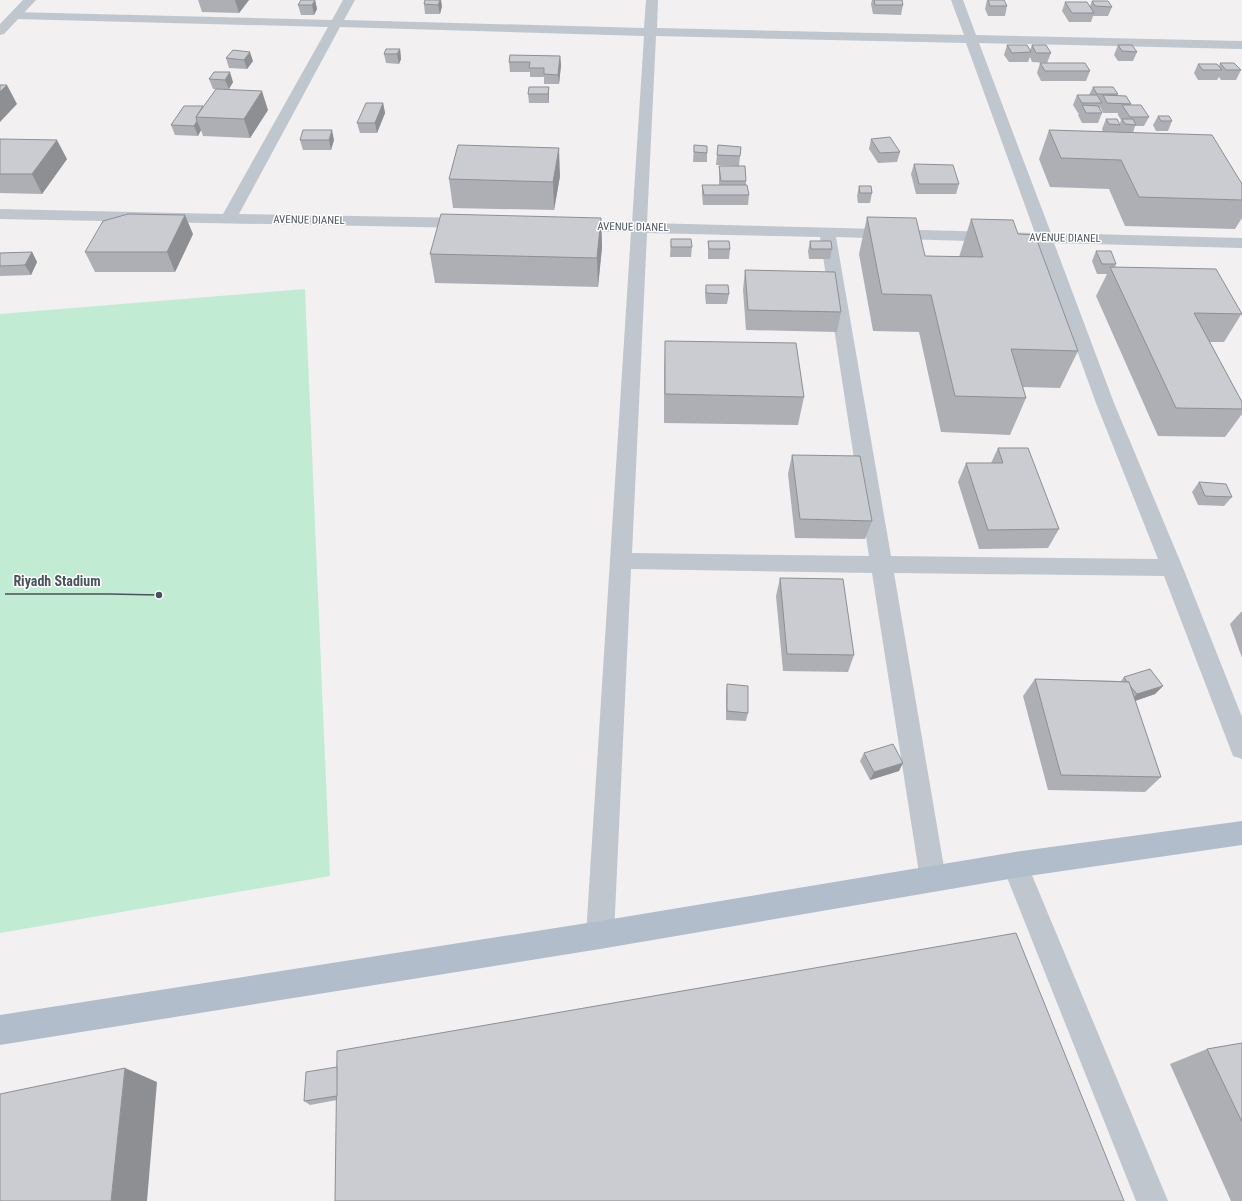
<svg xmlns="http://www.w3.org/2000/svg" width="1242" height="1201" viewBox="0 0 1242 1201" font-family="'Roboto Condensed',sans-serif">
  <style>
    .green { fill: #c2ebd4 }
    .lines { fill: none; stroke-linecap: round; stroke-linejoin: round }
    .minor { fill: #bfc6cd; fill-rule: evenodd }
    .tertiary { fill: #bfc6cd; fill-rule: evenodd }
    .primary { fill: #b2bdcc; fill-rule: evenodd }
    .wall { fill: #aeafb5 }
    .shaded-wall { fill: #8d8f93 }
    .building { fill: #caccd2; stroke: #8d8f93 }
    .labels { text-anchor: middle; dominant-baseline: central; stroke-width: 3; stroke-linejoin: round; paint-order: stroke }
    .far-street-label { font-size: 11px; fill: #49525b; stroke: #fff }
    .leader { fill: none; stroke: #49525b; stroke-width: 1.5 }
    .callout-dot { fill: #49525b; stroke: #fff; stroke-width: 1.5 }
    .callout-label { font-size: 14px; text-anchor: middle; font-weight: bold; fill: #49525b; stroke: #fff; stroke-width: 3; stroke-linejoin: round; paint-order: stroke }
  </style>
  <rect width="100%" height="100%" fill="#f2f0f0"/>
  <!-- green -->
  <path class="green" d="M305,289L330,876L0,933V314Z"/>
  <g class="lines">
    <!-- minor -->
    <g class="minor">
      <path d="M343,0H355L344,20L644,28L646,0H658L657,28L964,35L951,0H963L976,35L1242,41V49L979,43L1051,233L1242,238V248L1054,243L1114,403L1183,568L1242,717V759L1233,756L1230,748L1164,576L894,573L946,879L942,888L933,892L924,888L920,879L872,573L631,569L614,935L610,945L600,949L590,945L586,935L631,232L571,231L565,229L563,226L565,223L571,221L632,223L644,36L340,27L239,214L469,218L475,220L477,223L475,226L469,228L0,219V209L223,214L328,27L16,19L12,18L10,15L12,12L332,20ZM656,36L966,43L1035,233L647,223ZM647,233L820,237L869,556L632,553ZM836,237L1038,243L1096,403L1158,559L891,556Z"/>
      <path d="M1015,852L1024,856L1168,1201H1136L1002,865L1006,856Z"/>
    </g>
    <!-- tertiary -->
    <path class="tertiary" d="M23,0H36L4,34L0,35V24Z"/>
    <!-- primary -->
    <path class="primary" d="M1242,821V845L1015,878L600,949L0,1045V1015L600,921L1015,852Z"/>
  </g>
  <!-- wall -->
  <g class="wall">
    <path d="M198,0H249L239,13L202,12Z"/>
    <path d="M315,0L317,9L314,15H301L298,5Z"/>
    <path d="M425,0L442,6L440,14H425L424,4Z"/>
    <path d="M872,0H902L903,5L901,15L873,14L871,4Z"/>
    <path d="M987,0L1007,6L1005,16H988L985,9Z"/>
    <path d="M1092,1L1112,7L1108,16H1093L1091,22H1069L1062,11L1065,2L1090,6Z"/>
    <path d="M1007,45L1030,50L1032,45L1051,53L1047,63L1032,62L1030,57L1028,62H1009L1004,55Z"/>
    <path d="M1118,45L1137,52L1133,61H1118L1114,55Z"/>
    <path d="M400,49L401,59L399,64L386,63L384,54Z"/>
    <path d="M233,50L253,61L247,69L229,68L226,58Z"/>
    <path d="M560,56L561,65L559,84H544V77H530V72H510L509,62Z"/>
    <path d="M1040,63L1090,71L1086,81H1041L1037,73Z"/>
    <path d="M1220,63L1241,70L1236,80H1221L1219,77L1217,80H1198L1194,73L1198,64L1219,66Z"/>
    <path d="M214,72L233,82L229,89H213L209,79Z"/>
    <path d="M549,87V103H529L528,94Z"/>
    <path d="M1093,87L1118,94L1117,96L1131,104V105L1149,117L1144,126H1135L1133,133L1242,184V218L1235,229L1125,226L1109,189L1050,187L1039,159L1049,130L1103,132L1102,129L1106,119L1120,124L1121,120L1118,115V113H1103L1100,107V109L1102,113L1098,123H1082L1078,115L1079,113H1078L1073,105L1077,95H1089Z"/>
    <path d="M383,103L385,113L377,133H360L357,123Z"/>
    <path d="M184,106L268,110L250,138L203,136L201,130L198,136L175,135L171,125Z"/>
    <path d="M1158,116L1172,121L1168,131H1156L1153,125Z"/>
    <path d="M0,139L67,159L42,194L0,193Z"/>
    <path d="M871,139L900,152L897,162L878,163L869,149Z"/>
    <path d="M300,140H334L331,150H303Z"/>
    <path d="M694,145L707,153V162H693Z"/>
    <path d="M718,145L741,147L739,166L716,165Z"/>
    <path d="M914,164L959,184L956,194H916L911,174Z"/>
    <path d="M719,166L746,181V185L749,195L748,205H703L702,195V185H719Z"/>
    <path d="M560,176L554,210L453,208L449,179Z"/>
    <path d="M859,186L872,193L870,203H858L857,196Z"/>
    <path d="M867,217L925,256L959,257L971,219L1018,234L1078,351L1060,388L1023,387L1026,398L1010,435L941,432L919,332L873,331L859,254Z"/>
    <path d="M601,218L602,247L598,287L435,283L430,254Z"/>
    <path d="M193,234L175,272H95L85,252Z"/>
    <path d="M671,239L692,247L691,257H670Z"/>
    <path d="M708,241L730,249L729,259H708Z"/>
    <path d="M810,241L832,249L830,259H809L808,251Z"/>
    <path d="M1096,251L1116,264L1115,267L1242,313L1224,342H1210L1242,402V414L1225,437L1158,436L1096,296L1107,274H1097L1092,261Z"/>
    <path d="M32,252L37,262L31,275L0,276V253Z"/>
    <path d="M745,270L841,312L837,332L746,330L743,290Z"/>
    <path d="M706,285L729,294L727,304H706L705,295Z"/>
    <path d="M665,341L804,397L798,425L664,423V370Z"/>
    <path d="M998,448L1059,529L1048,548L979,549L958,482L966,463H991Z"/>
    <path d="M792,455L872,521L865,539L795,538L788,474Z"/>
    <path d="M1199,482L1232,497L1224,506L1198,505L1192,492Z"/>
    <path d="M780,578L854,655L848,672L783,671L776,596Z"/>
    <path d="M1242,611V658L1230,624Z"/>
    <path d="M1124,677L1163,686L1155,694L1135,701L1161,777L1145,792L1048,790L1023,696L1035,679L1121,681Z"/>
    <path d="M727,684L748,713L746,721L726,720V693Z"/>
    <path d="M864,753L899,771L870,780L860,761Z"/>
    <path d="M1242,1043V1201H1231L1170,1064L1207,1049Z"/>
    <path d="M337,1067V1100L310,1105L304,1101Z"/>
  </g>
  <!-- shaded-wall -->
  <g class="shaded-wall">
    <path d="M235,0H249L239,13Z"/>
    <path d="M315,0L317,9L314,15L312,5Z"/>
    <path d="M440,0H441L442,6L440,14L438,5Z"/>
    <path d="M400,49L401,59L399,64L397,54Z"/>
    <path d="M250,52L253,61L247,69L244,60Z"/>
    <path d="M560,56L561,65L559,84L558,75Z"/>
    <path d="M230,72L233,82L229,89L225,80Z"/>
    <path d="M7,85L17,104L0,122V92Z"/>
    <path d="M549,87V103L548,94Z"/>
    <path d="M262,91L268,110L250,138L244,119Z"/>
    <path d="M383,103L385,113L377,133L375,123Z"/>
    <path d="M197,121L201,130L198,136L194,126Z"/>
    <path d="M332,130L334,140L331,150L329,140Z"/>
    <path d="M57,140L67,159L42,194L32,174Z"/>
    <path d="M559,148L560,176L554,210L553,182Z"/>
    <path d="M185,215L193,234L175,272L167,252Z"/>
    <path d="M601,218L602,247L598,287L597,258Z"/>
    <path d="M32,252L37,262L31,275L25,265Z"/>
    <path d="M1163,686L1155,694L1129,703L1137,694Z"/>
    <path d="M903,763L899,771L870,780L874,772Z"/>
    <path d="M125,1068L157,1082L147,1201H111Z"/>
  </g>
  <!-- building -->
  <g class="building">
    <path d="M301,0H315L312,5H298Z"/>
    <path d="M425,0H440L438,5L424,4Z"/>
    <path d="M874,0H902L903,5H875Z"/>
    <path d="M988,0H1004L1007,6H990Z"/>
    <path d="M1092,1H1108L1112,7L1095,6Z"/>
    <path d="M1065,2H1087L1094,13H1072Z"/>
    <path d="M1007,45H1027L1031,52L1012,53Z"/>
    <path d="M1032,45H1046L1051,53H1036Z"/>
    <path d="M1118,45H1132L1137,52L1122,51Z"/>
    <path d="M386,49H400L397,54H384Z"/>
    <path d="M233,50L250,52L244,60L226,58Z"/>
    <path d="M510,55L560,56L558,75L544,74V68H529L530,62H509Z"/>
    <path d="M1040,63H1085L1090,71H1045Z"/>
    <path d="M1220,63H1234L1241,70H1226Z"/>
    <path d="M1198,64H1217L1222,70H1203Z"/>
    <path d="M214,72H230L225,80L209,79Z"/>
    <path d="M0,85H7L0,92Z"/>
    <path d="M529,87H549L548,94H528Z"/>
    <path d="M1093,87H1113L1118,94H1097Z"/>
    <path d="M216,89L262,91L244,119L196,117Z"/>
    <path d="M1077,95H1097L1102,103H1082Z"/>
    <path d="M1103,95L1126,96L1131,104L1107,103Z"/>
    <path d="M366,103H383L375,123H357Z"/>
    <path d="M1082,105L1098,106L1102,113H1086Z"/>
    <path d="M1122,105H1141L1149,117H1130Z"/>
    <path d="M184,106H203L196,117L197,121L194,126L171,125Z"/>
    <path d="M1158,116H1169L1172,121H1161Z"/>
    <path d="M1106,119H1117L1120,125L1109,124Z"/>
    <path d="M1122,119H1133L1136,125L1125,124Z"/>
    <path d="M303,130H332L329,140H300Z"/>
    <path d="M1049,130L1212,135L1242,184V200L1139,197L1121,160L1061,158Z"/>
    <path d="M890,137L900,152L880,153L871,139Z"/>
    <path d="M0,139L57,140L32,174H0Z"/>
    <path d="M458,145L559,148L553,182L449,179Z"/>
    <path d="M694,145L707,146V153L694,152Z"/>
    <path d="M718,145L741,147L740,156L717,155Z"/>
    <path d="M914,164L953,165L959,184H919Z"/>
    <path d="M719,166H745L746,181H721Z"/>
    <path d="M702,185H747L749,195H704Z"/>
    <path d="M859,186H871L872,193H860Z"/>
    <path d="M128,214L185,215L167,252H85L103,221Z"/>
    <path d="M441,214L601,218L597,258L430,254Z"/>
    <path d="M867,217L916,218L925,256L983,257L971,219L1013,220L1018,234L1035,235L1078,351L1011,349L1026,398L955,396L931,295L882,294Z"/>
    <path d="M671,239H691L692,247H671Z"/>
    <path d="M708,241H729L730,249H709Z"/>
    <path d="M810,241H831L832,249H811Z"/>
    <path d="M1096,251H1111L1116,264H1102Z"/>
    <path d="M32,252L25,265L0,266V253Z"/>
    <path d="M1110,267L1216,269L1242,314L1194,313L1242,402V409L1176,408Z"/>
    <path d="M745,270L835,272L841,312L748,310Z"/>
    <path d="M706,285H728L729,294L706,293Z"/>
    <path d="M665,341L796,343L804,397L665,394Z"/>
    <path d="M998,448H1028L1059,529L988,530L966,463H1003Z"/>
    <path d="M792,455L860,456L872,521L800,519Z"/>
    <path d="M1199,482L1226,484L1232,497L1205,496Z"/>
    <path d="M780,578L843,579L854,655L787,654Z"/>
    <path d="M1150,669L1163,686L1137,694L1130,686L1129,682H1127L1124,677Z"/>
    <path d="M1035,679L1129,682L1161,777L1061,775Z"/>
    <path d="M727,684L748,686V713L727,711Z"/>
    <path d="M893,744L903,763L874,772L864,753Z"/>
    <path d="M1016,933L1124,1201H335L337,1051Z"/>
    <path d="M1242,1043V1122L1207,1049Z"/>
    <path d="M337,1067V1096L304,1101L306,1072Z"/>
    <path d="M125,1068L111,1201H0V1094Z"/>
  </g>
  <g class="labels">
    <!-- far-street labels -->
    <g class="far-street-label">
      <text transform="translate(309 220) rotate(1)">AVENUE DIANEL</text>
      <text transform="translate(633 227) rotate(1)">AVENUE DIANEL</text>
      <text transform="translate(1065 238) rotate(1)">AVENUE DIANEL</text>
    </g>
  </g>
  <!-- callouts -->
  <path class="leader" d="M159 595L109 594H5"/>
  <circle class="callout-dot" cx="159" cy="595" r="4"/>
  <g class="callout-label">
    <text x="57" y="586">Riyadh Stadium</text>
  </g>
</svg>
